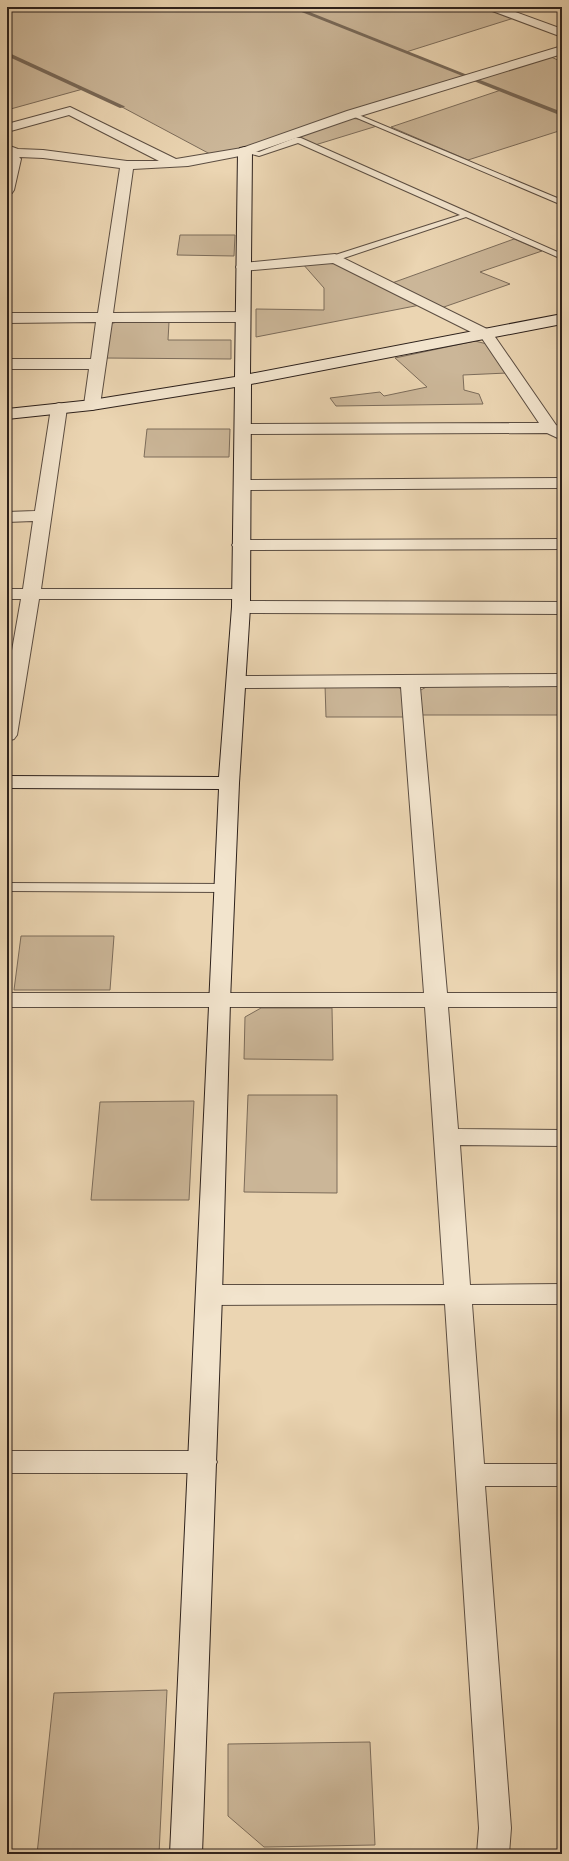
<svg xmlns="http://www.w3.org/2000/svg" width="569" height="1861" viewBox="0 0 569 1861" font-family="'IM FELL English',serif">
  <style>
    .green { fill: #cbb698; stroke: #7c6c5a }
    .lines { fill: none; stroke-linecap: round; stroke-linejoin: round }
    .stream { fill: #786857; fill-rule: evenodd }
    .lane-casing { stroke: #5c4e42; stroke-width: 2 }
    .street-casing { stroke: #5c4e42; stroke-width: 2 }
    .secondary-casing { stroke: #2d211c; stroke-width: 2 }
    .lane { fill: #f2e4cd; fill-rule: evenodd }
    .street { fill: #f2e4cd; fill-rule: evenodd }
    .secondary { fill: #f2e4cd; fill-rule: evenodd }
  </style>
  <rect width="100%" height="100%" fill="#ebd5b2"/>
  <filter id="stains"><feTurbulence type="fractalNoise" baseFrequency=".005" numOctaves="4"/><feColorMatrix values="0 0 0 0 .2 0 0 0 0 .09 0 0 0 0 .02 0 0 0 .5 -.17"/></filter>
  <radialGradient id="worn" r=".72"><stop offset=".6" stop-color="#630" stop-opacity="0"/><stop offset="1" stop-color="#630" stop-opacity=".3"/></radialGradient>
  <!-- green -->
  <g class="green">
    <path d="M7,7H485L514,18L406,52L467,76L247,147L210,154L122,107L83,89L7,110Z"/>
    <path d="M549,56L562,62V130L468,160L391,127L501,90L473,79Z"/>
    <path d="M345,118L359,119L377,126L315,145L293,137Z"/>
    <path d="M180,235H235L234,256L177,255Z"/>
    <path d="M514,239L542,251L480,272L510,284L441,308L392,283Z"/>
    <path d="M337,262L420,305L256,337V309L324,310V288L302,263Z"/>
    <path d="M117,322H169L168,340H231V359L104,358L110,324Z"/>
    <path d="M475,341L487,344L507,373L463,375L464,390L479,394L483,404L336,406L330,398L380,392L384,396L427,387L395,358Z"/>
    <path d="M147,429H230L229,457H144Z"/>
    <path d="M325,685H394L405,691L407,717H326Z"/>
    <path d="M430,685L562,686V715H420L419,691Z"/>
    <path d="M21,936H114L110,990H14Z"/>
    <path d="M261,1008H332L333,1060L244,1059L245,1017Z"/>
    <path d="M248,1095H337V1193L244,1192Z"/>
    <path d="M194,1101L189,1200H91L100,1102Z"/>
    <path d="M167,1690L159,1854H37L54,1693Z"/>
    <path d="M370,1742L375,1845L264,1847L228,1816V1744Z"/>
  </g>
  <g class="lines">
    <!-- stream -->
    <g class="stream">
      <path d="M289,7H297L470,76L465,77Z"/>
      <path d="M7,52L124,106L125,107L120,108L7,56Z"/>
      <path d="M471,78H475L562,112V116L471,80Z"/>
    </g>
    <!-- lane casing -->
    <g class="lane-casing">
      <g id="lane">
        <path d="M350,113H354L562,200V205L350,115Z"/>
        <path d="M295,138H301L562,254V259L466,217L338,260H332V256L460,215L298,143L259,156L241,151L245,149L259,152Z"/>
        <path d="M7,883L224,884L230,888L224,892L7,891Z"/>
      </g>
    </g>
    <!-- street casing -->
    <g class="street-casing">
      <g id="street">
        <path d="M485,7H502L562,29V37L487,9Z"/>
        <path d="M562,46V54L357,117L250,154L188,166L133,169L113,313L242,312L247,314L250,317L247,320L242,322H112L100,405L98,408L92,410L86,408L84,405L89,369H7V359H91L96,322L7,323V313H98L120,168L43,158L19,157L21,159L14,190L12,193L7,194V160L11,156L7,154V145L18,149L43,150L127,161H159L69,115L7,132V124L70,107L176,159L242,148L347,111Z"/>
        <path d="M335,254L491,331L556,425L562,428V440L547,433L243,434L237,432L235,429L237,426L243,424L539,423L481,337L333,263L243,271L238,270L236,267L238,264L243,263Z"/>
        <path d="M59,403L65,405L67,408L41,589H241L247,590L250,594L247,598L241,599H39L17,735L14,739L7,741V679L21,599H7V589H23L33,521L7,522V512L35,511L51,408L53,405Z"/>
        <path d="M562,478V488L242,490L236,489L234,485L236,481L242,480Z"/>
        <path d="M562,539V549L241,550L235,549L232,545L235,541L241,540Z"/>
        <path d="M241,601L562,602V614L241,613L235,611L232,607L235,603Z"/>
        <path d="M562,674V686L420,687L447,993H562V1007H448L458,1129L562,1130V1146L460,1145L470,1285L562,1284V1304H472L484,1464H562V1486H485L511,1828L509,1854H477L479,1828L445,1304L209,1305L200,1302L196,1295L200,1288L209,1285H444L425,1007H7V993H424L401,687L237,688L230,686L227,682L230,678L237,676Z"/>
        <path d="M7,1451H203L213,1454L217,1462L213,1470L203,1473H7Z"/>
      </g>
    </g>
    <!-- secondary casing -->
    <g class="secondary-casing">
      <path id="secondary" d="M245,147L250,148L252,151L250,374L562,314V324L251,384L250,607L239,783L230,1001L222,1295L202,1854H170L219,789L7,788V776L219,777L232,607L235,387L92,410L7,419V409L92,400L235,377L238,151L240,148Z"/>
    </g>
    <!-- lane -->
    <use href="#lane" class="lane"/>
    <!-- street -->
    <use href="#street" class="street"/>
    <!-- secondary -->
    <use href="#secondary" class="secondary"/>
  </g>
  <!-- margin -->
  <rect width="569" height="1861" fill="none" stroke="#ebd5b2" stroke-width="24"/>
  <rect x="8" y="8" width="553" height="1845" fill="none" stroke="#2d211c" stroke-width="2"/>
  <rect x="12" y="12" width="545" height="1837" fill="none" stroke="#2d211c"/>
  <rect width="100%" height="100%" filter="url(#stains)"/>
  <rect width="100%" height="100%" fill="url(#worn)"/>
</svg>
